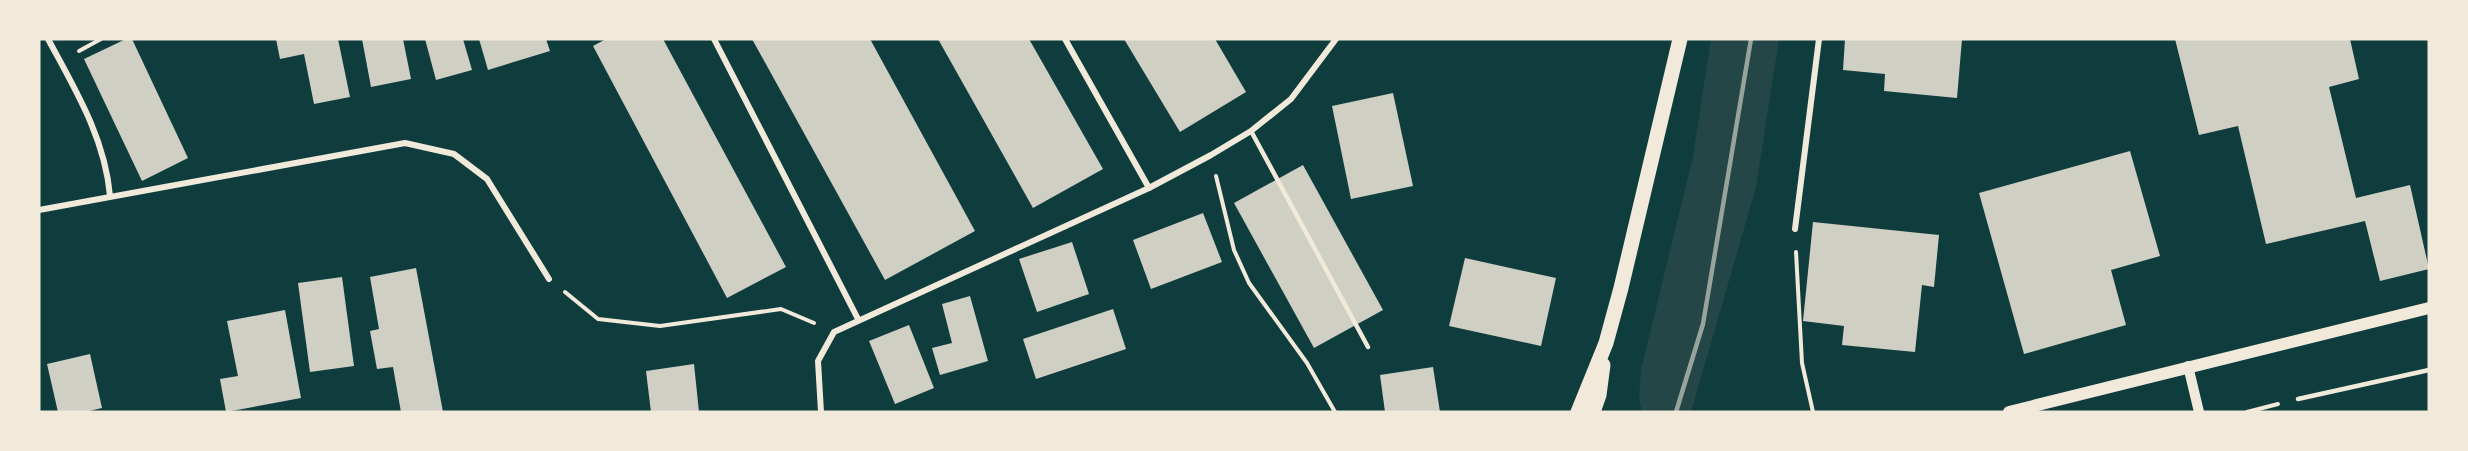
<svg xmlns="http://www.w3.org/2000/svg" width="2468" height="451" viewBox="0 0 2468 451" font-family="'Fira Sans',sans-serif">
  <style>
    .green { fill: #244646 }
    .building { fill: #cfcfc3 }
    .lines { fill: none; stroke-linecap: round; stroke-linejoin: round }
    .path { stroke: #f1e9da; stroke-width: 4 }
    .service { stroke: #f1e9da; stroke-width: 4.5 }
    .minor { stroke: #f1e9da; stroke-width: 6 }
    .tertiary { stroke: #f1e9da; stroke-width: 10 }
    .secondary { stroke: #f1e9da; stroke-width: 12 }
    .primary { stroke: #f1e9da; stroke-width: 15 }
    .rail { stroke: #97a49c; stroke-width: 4.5 }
  </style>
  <rect width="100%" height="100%" fill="#0f3d3e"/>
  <!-- green -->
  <path class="green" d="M1711,39H1779L1756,187L1691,412H1642L1639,398L1641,370L1693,156Z"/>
  <!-- building -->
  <g class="building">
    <path d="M126,39H132L188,158L142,181L84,59Z"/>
    <path d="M276,39H338L350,97L314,104L304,54L280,59Z"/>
    <path d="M362,39H403L411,79L371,87Z"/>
    <path d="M425,39H463L472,70L436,80Z"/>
    <path d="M479,39H546L550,51L488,70Z"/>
    <path d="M606,39H663L786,267L727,298L593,46Z"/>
    <path d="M752,39H870L975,231L885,280Z"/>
    <path d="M938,39H1029L1103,169L1033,208Z"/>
    <path d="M1124,39H1215L1246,92L1180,132Z"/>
    <path d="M1845,39H1962L1957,98L1884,91L1885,74L1843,70Z"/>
    <path d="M2175,39H2350L2359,79L2329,87L2356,198L2410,185L2429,269L2380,281L2365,221L2266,244L2238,126L2199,135Z"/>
    <path d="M1393,93L1413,186L1351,199L1332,106Z"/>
    <path d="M2130,151L2160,256L2111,270L2126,325L2024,354L1979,193Z"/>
    <path d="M1303,165L1383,310L1314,348L1234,203Z"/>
    <path d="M1203,213L1222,262L1151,289L1133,240Z"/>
    <path d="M1813,222L1939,235L1934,287L1922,285L1915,352L1842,345L1844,326L1803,321Z"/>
    <path d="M1072,242L1089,294L1037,312L1019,259Z"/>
    <path d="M1465,258L1556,278L1541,346L1449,326Z"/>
    <path d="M416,268L443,412H401L393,367L377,369L370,331L379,329L370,277Z"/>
    <path d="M342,277L354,366L310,372L298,283Z"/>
    <path d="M970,296L988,361L940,375L932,348L952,343L942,304Z"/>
    <path d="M1113,309L1126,349L1036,379L1023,339Z"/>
    <path d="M285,310L301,398L226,412L220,379L238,376L227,321Z"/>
    <path d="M909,325L934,388L895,404L869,341Z"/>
    <path d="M90,354L102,408L85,412H58L47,364Z"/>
    <path d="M694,364L699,412H651L646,371Z"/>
    <path d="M1433,367L1440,412H1385L1380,375Z"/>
  </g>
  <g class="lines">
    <!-- path -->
    <g class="path">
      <path d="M79,51L101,39"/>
      <path d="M1216,176L1234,250L1249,283L1307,363L1335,412"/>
      <path d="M1796,252L1802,363L1813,412"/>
      <path d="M565,292L598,319L660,326L781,309L814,323"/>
      <path d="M2247,412L2278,404"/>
    </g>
    <!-- service -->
    <g class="service">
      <path d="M1251,131L1368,347"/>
      <path d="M2298,399L2429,370"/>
    </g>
    <!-- minor -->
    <g class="minor">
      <path d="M48,39C75,89 105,138 110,196"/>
      <path d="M714,39L858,319"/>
      <path d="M1065,39L1149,188"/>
      <path d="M39,210L405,143L454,154L487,179L549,279"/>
      <path d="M1795,229L1819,39"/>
      <path d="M821,412L818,361L834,332L1149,188L1211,155L1251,131L1291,99L1336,39"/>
    </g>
    <!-- tertiary -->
    <path class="tertiary" d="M2188,366L2199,412"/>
    <!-- secondary -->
    <path class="secondary" d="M2009,412L2429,308"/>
    <!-- primary -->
    <g class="primary">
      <path d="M1578,412L1606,343L1621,288L1680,39"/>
      <path d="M1593,412L1599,395L1603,365"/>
    </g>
    <!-- rail -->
    <path class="rail" d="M1676,412L1703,324L1751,39"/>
  </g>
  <!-- border -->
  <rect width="2468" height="451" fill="none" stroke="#f1e9da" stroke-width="81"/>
</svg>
